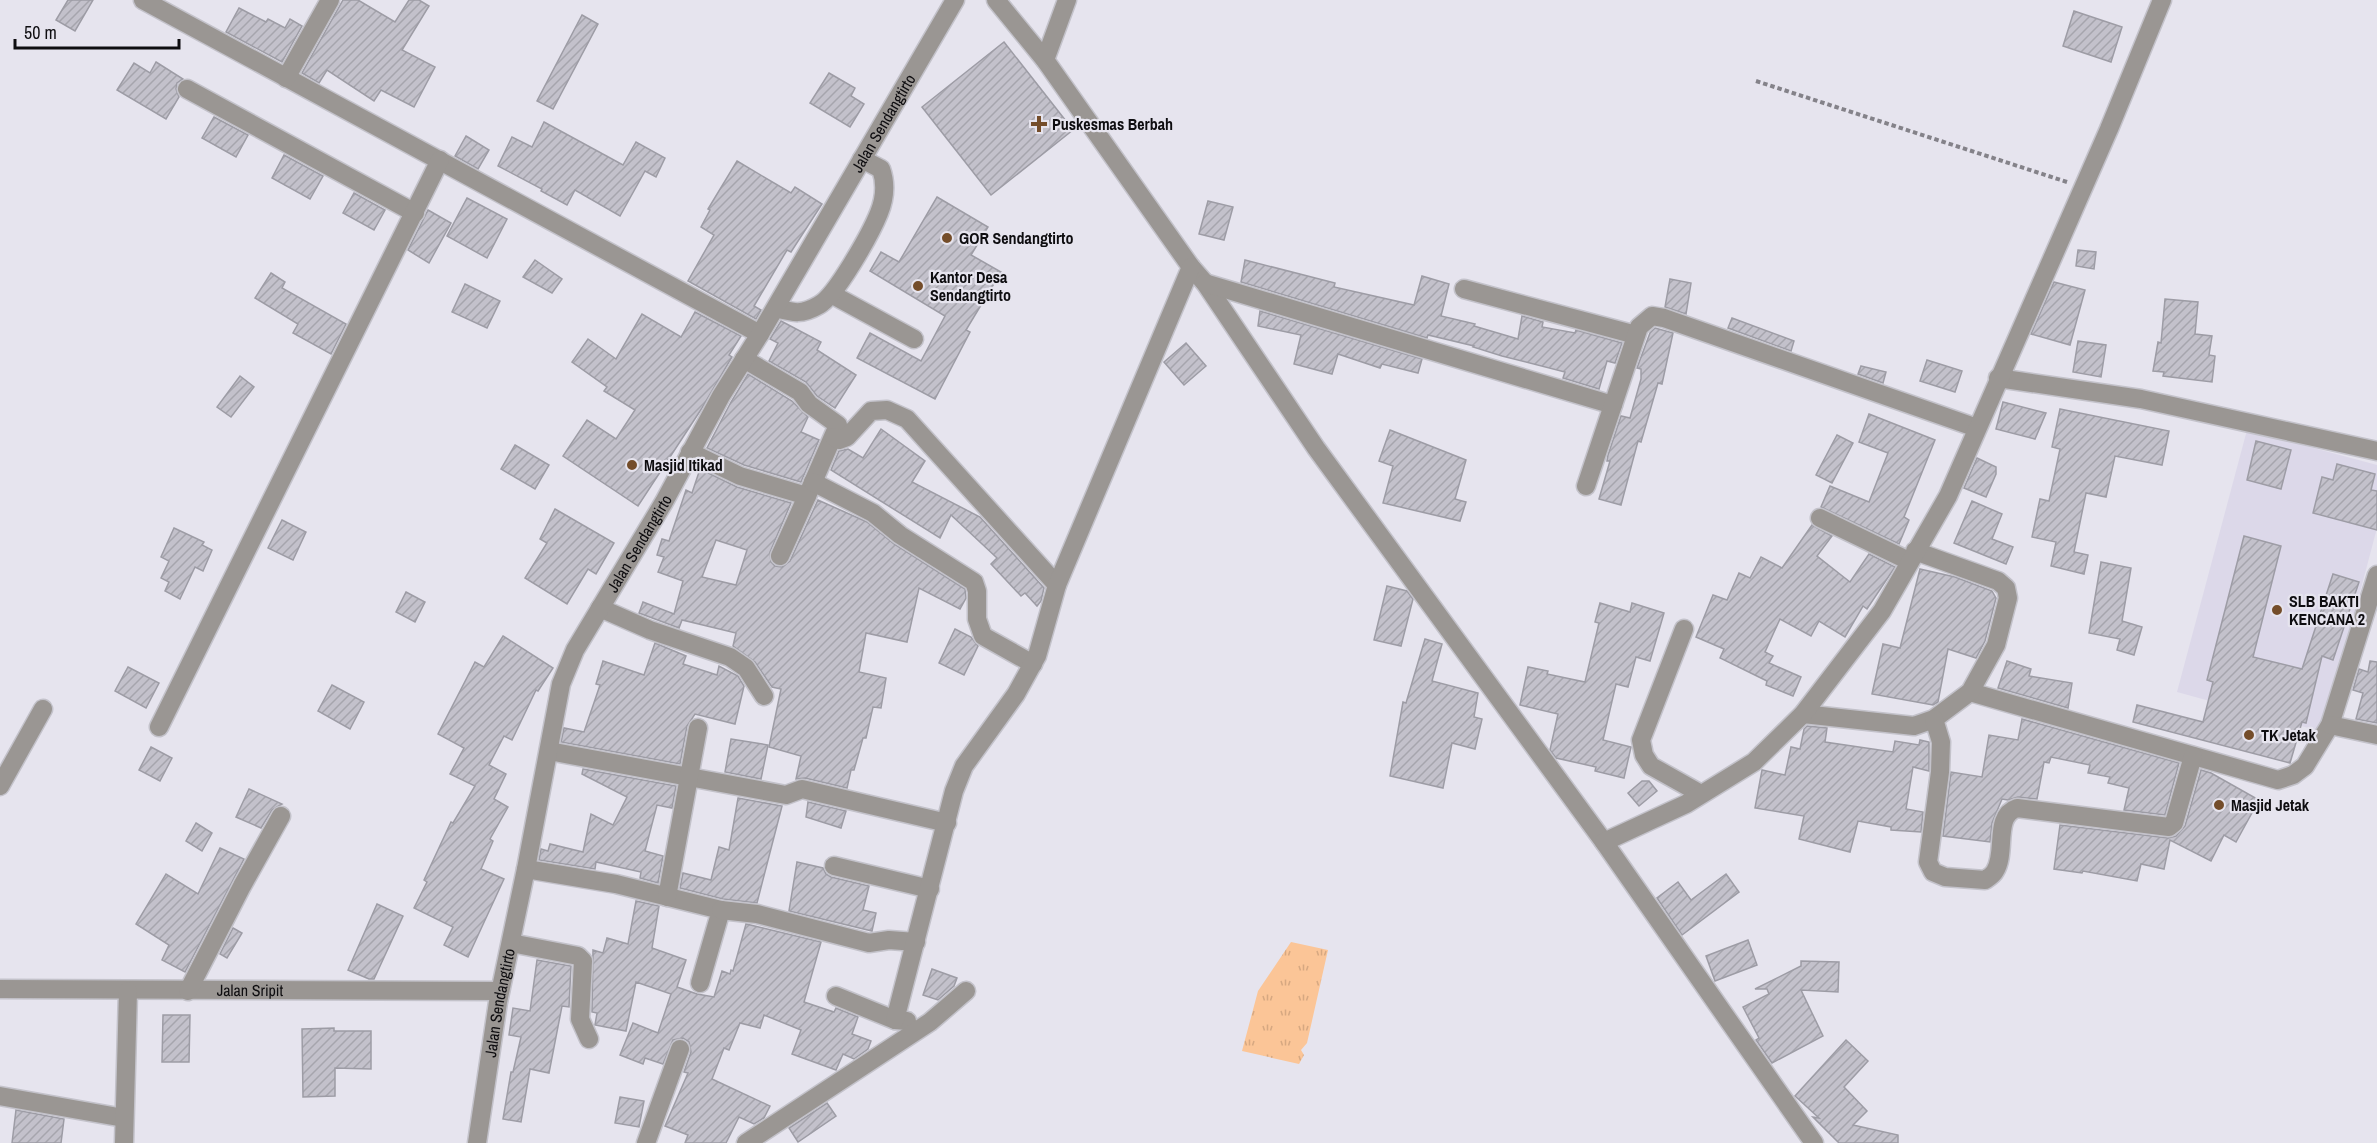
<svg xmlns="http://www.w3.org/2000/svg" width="2377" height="1143" viewBox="0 0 2377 1143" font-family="'Archivo Narrow',sans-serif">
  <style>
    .built { fill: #dcd8e9 }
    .grass { fill: url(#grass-tufts) }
    .building { fill: url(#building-hatch); stroke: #9d9ca5; stroke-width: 1.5; fill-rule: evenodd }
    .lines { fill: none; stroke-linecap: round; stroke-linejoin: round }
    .minor-casing { stroke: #c3c2ca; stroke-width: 21 }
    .path { stroke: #848289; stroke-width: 4; stroke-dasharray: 4.5 3; stroke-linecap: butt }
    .minor { stroke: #9a9693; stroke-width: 18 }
    .poi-dot { fill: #744d2a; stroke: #e6e4ee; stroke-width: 2 }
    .labels { text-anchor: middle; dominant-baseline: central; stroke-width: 4.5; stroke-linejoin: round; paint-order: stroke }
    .street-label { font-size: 16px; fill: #0e0d10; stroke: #e6e4ee }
    .poi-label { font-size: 16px; font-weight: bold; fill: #0e0d10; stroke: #e6e4ee; text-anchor: start }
  </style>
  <defs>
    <pattern id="grass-tufts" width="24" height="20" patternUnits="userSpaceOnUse" patternTransform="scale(1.5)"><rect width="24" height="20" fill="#fbc597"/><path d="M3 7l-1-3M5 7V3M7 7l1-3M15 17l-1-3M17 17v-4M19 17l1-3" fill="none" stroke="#d6a881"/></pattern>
    <pattern id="building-hatch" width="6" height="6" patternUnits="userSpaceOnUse" patternTransform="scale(1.5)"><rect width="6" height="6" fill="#c3c1cb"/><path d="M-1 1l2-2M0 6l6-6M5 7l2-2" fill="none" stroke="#a6a5ad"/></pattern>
  </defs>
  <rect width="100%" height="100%" fill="#e6e4ee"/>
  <!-- built -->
  <path class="built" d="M2247,430L2377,465V528L2323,732L2177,692Z"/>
  <!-- grass -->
  <path class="grass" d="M1291,942L1328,950L1307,1043L1301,1050L1304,1055L1299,1064L1242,1051L1258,991Z"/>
  <!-- building -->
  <g class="building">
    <path d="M68,0H93L75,31L56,20Z"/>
    <path d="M343,0H358L395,22L409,0H419L429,6L402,50L435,67L414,107L381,90L374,101L327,70L319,83L302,73Z"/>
    <path d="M239,8L266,22L268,19L285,28L290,19L302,26L282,62L226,32Z"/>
    <path d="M2074,11L2122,27L2111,62L2063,46Z"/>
    <path d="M582,15L598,24L553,109L537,101Z"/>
    <path d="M1004,42L1073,130L991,195L922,107Z"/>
    <path d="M156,62L183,79L177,83L176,89L179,97L166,119L117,90L134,63L150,73Z"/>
    <path d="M829,73L855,88L851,96L864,104L850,127L810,103Z"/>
    <path d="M214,117L248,135L236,157L202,138Z"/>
    <path d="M544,122L623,165L636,142L665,158L656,177L645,171L620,216L575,190L567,205L541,191L542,189L498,166L512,137L532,147Z"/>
    <path d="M466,136L489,150L478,169L455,156Z"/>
    <path d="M284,155L323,176L310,199L272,178Z"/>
    <path d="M737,161L791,193L795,187L822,204L791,252L787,250L754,306L761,310L756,319L688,281L714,235L701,227L710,210L708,209Z"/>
    <path d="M354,193L385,210L374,230L343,213Z"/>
    <path d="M937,197L988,227L971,255L1001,272L966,330L970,332L935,399L857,358L870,333L921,361L945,316L870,271L881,252L899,262Z"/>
    <path d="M467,198L507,219L487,258L447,236Z"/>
    <path d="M1208,201L1233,207L1224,240L1199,234Z"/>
    <path d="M428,210L451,223L429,263L408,250Z"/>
    <path d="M2078,250L2096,252L2094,269L2076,266Z"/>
    <path d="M535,260L562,279L552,293L523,277Z"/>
    <path d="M1245,260L1335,283L1334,287L1414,305L1422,276L1449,284L1441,316L1475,324L1474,326L1518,339L1522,316L1543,322L1542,327L1575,333L1576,330L1622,343L1615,363L1607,361L1599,389L1563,378L1565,372L1502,356L1473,347L1474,346L1428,335L1427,338L1241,282Z"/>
    <path d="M271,273L285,282L282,288L346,324L331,354L293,333L298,324L255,298Z"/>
    <path d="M1670,279L1691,283L1686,314L1665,307Z"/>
    <path d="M2054,282L2085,290L2070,345L2031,334Z"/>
    <path d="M465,284L500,301L487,328L452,312Z"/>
    <path d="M2165,299L2198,302L2195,334L2212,336L2209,355L2215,356L2212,382L2163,376L2164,372L2153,371L2158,342L2161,343Z"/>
    <path d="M1260,311L1422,359L1418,373L1382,364L1380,368L1338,354L1332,374L1294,364L1301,335L1258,326Z"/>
    <path d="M695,312L741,336L729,355L732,357L702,408L638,506L563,456L587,420L616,439L635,410L604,391L607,387L572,362L588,339L616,359L642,314L681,337Z"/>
    <path d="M1732,318L1794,341L1791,351L1728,328Z"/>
    <path d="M781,321L821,342L817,350L856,375L835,408L817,396L806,382L769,361L778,343L770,339Z"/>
    <path d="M1655,328L1673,333L1662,384L1658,383L1641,442L1638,441L1621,505L1599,499L1610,461H1607L1608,455L1621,416L1630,418L1641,379V369L1637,368L1650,333Z"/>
    <path d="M2078,341L2106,345L2101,377L2073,372Z"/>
    <path d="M1186,343L1206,366L1184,385L1164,362Z"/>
    <path d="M1927,360L1962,371L1955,392L1920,381Z"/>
    <path d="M1861,366L1886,372L1883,383L1858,374Z"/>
    <path d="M748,374L792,401L808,417L801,432L819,440L801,482L744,465L707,448L731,402Z"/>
    <path d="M240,376L254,387L231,417L217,407Z"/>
    <path d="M2003,402L2046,413L2035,439L1996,429Z"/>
    <path d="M2060,409L2169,431L2162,465L2115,456L2106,497L2086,493L2074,552L2088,555L2084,574L2051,566L2056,542L2032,537L2040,499L2049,501L2060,449L2052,447Z"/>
    <path d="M1869,414L1935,440L1904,517L1909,520L1899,544L1821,507L1830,486L1869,502L1888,453L1859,442Z"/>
    <path d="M881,429L925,461L912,482L980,517L1044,588L1041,601L1037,606L1025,593L1021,596L991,564L997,558L951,515L940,538L831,470L839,451L848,449L863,458Z"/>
    <path d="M1390,430L1466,460L1455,499L1466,502L1460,521L1383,503L1393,466L1379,461Z"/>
    <path d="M1837,435L1853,443L1832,483L1816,475Z"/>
    <path d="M2256,441L2291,450L2281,489L2247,480Z"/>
    <path d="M515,445L549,465L535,489L501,469Z"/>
    <path d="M1977,458L1996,467V474L1986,497L1964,488Z"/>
    <path d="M2337,464L2375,474L2371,490L2377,491V530L2313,513L2322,477L2333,480Z"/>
    <path d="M700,469L737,487L791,503L770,552L771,562L775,566L782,567L790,561L818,500L867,522L894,544L965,589L966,598L960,609L919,588L907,642L866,633L859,672L886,678L881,708L873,707L866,738H863L854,770H851L847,788L805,778L796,779L801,756L769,747L781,689L772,687L755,662L733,646L736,633L682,620L679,628L639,613L643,602L674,614L683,581L658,572L664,557L657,555L662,539L669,541L686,490L692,493ZM716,540L747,550L736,585L702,577Z"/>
    <path d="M1972,501L2002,514L1992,539L2013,547L2006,564L1954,543Z"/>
    <path d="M555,509L614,543L596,574L588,569L567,604L525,578L547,543L540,539Z"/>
    <path d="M282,520L306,532L293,560L268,548Z"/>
    <path d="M1812,525L1832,536L1817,556L1850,582L1869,554L1895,567L1867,609L1863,606L1845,637L1819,621L1811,636L1780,619L1765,652L1773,656L1769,663L1801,677L1793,696L1766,685L1767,681L1720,658L1724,649L1696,637L1713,595L1727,600L1739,573L1750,578L1761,557L1782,568Z"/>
    <path d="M174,528L204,542L202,545L212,550L203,571L195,567L180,599L165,591L169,582L161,578L169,561L161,557Z"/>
    <path d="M2244,536L2281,546L2253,657L2302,669L2333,574L2359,582L2333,660L2322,656L2306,723L2302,722L2290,763L2133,722L2137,705L2203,722L2213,682L2207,680Z"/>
    <path d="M2101,562L2131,568L2122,621L2142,627L2134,655L2117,650L2120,639L2089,633Z"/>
    <path d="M1920,569L1955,577L1992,591L1996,598L1985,641L1976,658L1948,649L1938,702L1933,705L1872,694L1883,644L1900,648Z"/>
    <path d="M1387,586L1407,591L1413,599L1401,646L1374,640Z"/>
    <path d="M406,592L425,602L415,622L396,612Z"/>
    <path d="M1600,603L1630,612L1632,603L1664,613L1650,661L1636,657L1628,687L1616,684L1603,740L1631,747L1624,778L1595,771L1596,767L1556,758L1550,750L1558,714L1520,705L1528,667L1548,671L1547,674L1585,682L1599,623L1595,622Z"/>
    <path d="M955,629L971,637L978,646L964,675L939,663Z"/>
    <path d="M503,636L553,668L538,691L536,690L512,740L504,736L489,765L506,774L494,799L508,807L490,839L493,841L481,869L504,879L468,957L444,945L453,927L414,908L427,882L424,880L451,822L453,823L475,786L450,774L464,748L438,734L475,662L484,667Z"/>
    <path d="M1425,639L1442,644L1432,681L1478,693L1474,717L1482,719L1475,749L1452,743L1443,788L1390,776L1403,702L1406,703Z"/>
    <path d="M655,643L686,656L683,664L717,675L719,666L738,676L744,686L735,724L695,714L687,726L680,764L561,742L564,728L584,732L600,685L596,684L603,661L644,675Z"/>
    <path d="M2007,661L2031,669L2029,676L2072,683L2068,708L1998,688Z"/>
    <path d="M2370,661L2377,662V723L2356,719L2363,693L2353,690L2359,669L2368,672Z"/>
    <path d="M128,667L159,683L146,708L115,691Z"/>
    <path d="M332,685L364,702L350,729L318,711Z"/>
    <path d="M2022,719L2179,763L2165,815L2124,810L2129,788L2108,783L2110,777L2088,773L2090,765L2051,757L2049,763L2044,762L2037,799L2018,797L2008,800L2002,799L1992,823L1990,842L1943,836L1951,772L1982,777L1989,735L2018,740Z"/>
    <path d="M1807,726L1827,728L1825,742L1893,752L1895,741L1919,745L1920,740L1929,742V771L1913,767L1906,809L1923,812L1921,832L1891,830V827L1858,821L1850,852L1799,839L1804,816L1755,808L1762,770L1785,775L1791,747L1800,749L1804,729Z"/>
    <path d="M731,739L768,745L761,779L725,772Z"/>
    <path d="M151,747L172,758L160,781L139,770Z"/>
    <path d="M583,769L676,786L672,808L657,805L645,851L663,856L658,883L640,878L641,872L596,862L595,869L539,860L541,849L548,851L550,844L583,852L591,814L613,825L627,797L582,774Z"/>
    <path d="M2201,770L2211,773L2259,800L2236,842L2224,835L2211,861L2170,840L2164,869L2141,864L2137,881L2083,871L2082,873L2054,869L2060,825L2168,838L2176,836L2185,826Z"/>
    <path d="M1642,781H1649L1657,791L1639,806L1628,793Z"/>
    <path d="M249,789L282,804L272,810L261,828L236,817Z"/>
    <path d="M738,798L782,806L757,903L723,899L680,888L683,873L711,880L719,847L729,850Z"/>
    <path d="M808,802L846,811L841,828L806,817Z"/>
    <path d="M196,823L212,833L202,851L186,841Z"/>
    <path d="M220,848L244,859L185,972L162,960L169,945L136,924L166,874L198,894Z"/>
    <path d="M797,862L823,868L826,874L831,877L869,886L863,910L876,913L872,931L789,911Z"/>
    <path d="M1726,874L1739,892L1682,935L1657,898L1678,882L1691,900Z"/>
    <path d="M636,901L659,906L652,948L686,960L677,987L697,994L714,997L722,971L730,974L731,970L733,971L746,924L821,942L804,1002L834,1012L836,1008L858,1017L852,1034L871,1041L868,1049L854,1059L843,1054L836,1070L792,1054L801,1030L764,1015L760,1028L740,1023L729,1050L724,1048L712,1079L770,1106L764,1118L754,1124L739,1117L726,1143H685L688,1135L665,1126L688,1073L684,1072L691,1052L689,1042L683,1038L673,1040L663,1064L645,1058L643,1064L620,1055L633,1023L658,1033L671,994L636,982L626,1031L595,1025L597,1013L592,1012L593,950L603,953L607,938L628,944Z"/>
    <path d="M377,904L403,916L374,979H369L348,970Z"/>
    <path d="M233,928L242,933L227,958L220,954Z"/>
    <path d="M1748,940L1757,965L1715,981L1706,956Z"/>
    <path d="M537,960L571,966L569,1007L562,1006L549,1073L530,1069L521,1122L503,1119L511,1072H513L521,1037L509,1035L513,1008L530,1011Z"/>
    <path d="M1801,961L1839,962L1838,992L1801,990L1823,1036L1772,1063L1756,1040L1759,1038L1743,1007L1769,994L1767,989H1755L1801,966Z"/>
    <path d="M932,969L957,978L954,986L938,1000L923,995Z"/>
    <path d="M163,1015H190L189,1062H162Z"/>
    <path d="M334,1028V1031H371V1069L335,1068V1096L303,1097L302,1029Z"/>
    <path d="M1846,1040L1868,1061L1844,1087L1867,1111L1853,1125L1898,1135V1143H1839L1813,1117L1819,1118L1795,1096Z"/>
    <path d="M620,1097L644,1101L639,1127L615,1123Z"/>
    <path d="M827,1103L836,1116L798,1142L789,1128Z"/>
    <path d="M16,1110L64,1119L61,1143H12Z"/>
  </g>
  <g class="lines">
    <!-- minor casing -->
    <g class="minor-casing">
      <g id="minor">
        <path d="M143,0L760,334"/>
        <path d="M996,0L1045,60L1191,267L1205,283L1316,448L1604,842L1814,1143"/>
        <path d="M1045,60L1067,0"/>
        <path d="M286,78L330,0"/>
        <path d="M187,89L415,213"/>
        <path d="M1205,283L1613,405"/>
        <path d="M1464,289L1636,335"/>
        <path d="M833,295L914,339"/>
        <path d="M776,308C794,313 802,315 819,305C836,296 871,233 879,213C885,198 886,183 881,169L862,159"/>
        <path d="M744,359L800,392L809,404L838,425L807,496"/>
        <path d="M1998,378L2141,399L2377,451"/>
        <path d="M834,437L839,440L847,437L871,411L887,410L907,419L1057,585"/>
        <path d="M690,452L740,476L807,496L780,556"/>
        <path d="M813,482L873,513L900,535L974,582L977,591V619L983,636L1033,664"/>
        <path d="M1586,486L1639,327L1652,316L1664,318L1977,428"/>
        <path d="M1820,518L1909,561"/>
        <path d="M600,608L650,630L730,657L746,668L764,696"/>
        <path d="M1684,629L1641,740L1644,755L1651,766L1701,794"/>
        <path d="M1970,692L2278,780L2293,775L2305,766L2330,725L2377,575"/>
        <path d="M1803,714L1914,726L1934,719L1970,692L1996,645L2008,598L2006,588L1998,581L1915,551"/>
        <path d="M1934,719L1941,742L1940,772L1928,862L1933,872L1945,877L1985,880C1988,878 1993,875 1995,871C2007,852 1993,816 2017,808L2169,827L2174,823L2193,756"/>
        <path d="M2330,725L2377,735"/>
        <path d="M159,727L440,160"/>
        <path d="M549,751L786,795L802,789L947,823"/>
        <path d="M0,786L43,709"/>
        <path d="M1604,842L1686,804L1754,762L1803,714L1882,611L1948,496L2109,129L2162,0"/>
        <path d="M834,866L930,889"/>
        <path d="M526,869L616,884L721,910L700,983"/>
        <path d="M667,897L698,728"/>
        <path d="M721,910L757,914L869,943L889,940L916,942"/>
        <path d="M511,943L578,956L583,961L580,1019L589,1039"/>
        <path id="s1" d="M0,989L500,991"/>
        <path d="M188,991L242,886L281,816"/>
        <path d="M836,996L895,1020L907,1021"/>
        <path d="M895,1020L954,791L964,766L1016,694L1037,656L1057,585L1191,267"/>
        <path d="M0,1096L124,1118"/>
        <path d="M124,1143L128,991"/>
        <path id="s2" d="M477,1143L498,1002L526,869L561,684L575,650L664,502L721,396L760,334L955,0"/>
        <path d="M646,1143L680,1049"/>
        <path d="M746,1143L930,1022L966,991"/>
      </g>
    </g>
    <!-- path -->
    <path class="path" d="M1756,81L2067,182"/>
    <!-- minor -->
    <use href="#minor" class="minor"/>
  </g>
  <!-- markers -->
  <g class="poi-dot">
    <path d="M1036 115h6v6h6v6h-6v6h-6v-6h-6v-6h6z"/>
    <circle cx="947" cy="238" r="6"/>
    <circle cx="918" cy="286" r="6"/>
    <circle cx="632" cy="465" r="6"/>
    <circle cx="2277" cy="610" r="6"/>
    <circle cx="2249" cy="735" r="6"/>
    <circle cx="2219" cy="805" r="6"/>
  </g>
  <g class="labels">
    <!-- street labels -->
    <g class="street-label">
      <text stroke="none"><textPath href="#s2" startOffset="1114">Jalan Sendangtirto</textPath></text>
      <text stroke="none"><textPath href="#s2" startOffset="628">Jalan Sendangtirto</textPath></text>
      <text stroke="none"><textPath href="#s1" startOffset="250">Jalan Sripit</textPath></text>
      <text stroke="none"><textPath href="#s2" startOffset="142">Jalan Sendangtirto</textPath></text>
    </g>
    <!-- poi labels -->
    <g class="poi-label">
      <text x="1052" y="124">Puskesmas Berbah</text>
      <text x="959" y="238">GOR Sendangtirto</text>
      <text x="930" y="277">Kantor Desa<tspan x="930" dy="18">Sendangtirto</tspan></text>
      <text x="644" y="465">Masjid Itikad</text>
      <text x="2289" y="601">SLB BAKTI<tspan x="2289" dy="18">KENCANA 2</tspan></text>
      <text x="2261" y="735">TK Jetak</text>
      <text x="2231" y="805">Masjid Jetak</text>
    </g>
  </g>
  <!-- scale -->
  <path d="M15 39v9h164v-9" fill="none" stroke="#0e0d10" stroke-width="3"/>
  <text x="24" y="39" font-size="18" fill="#0e0d10" stroke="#e6e4ee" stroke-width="4.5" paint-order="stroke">50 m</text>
</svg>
